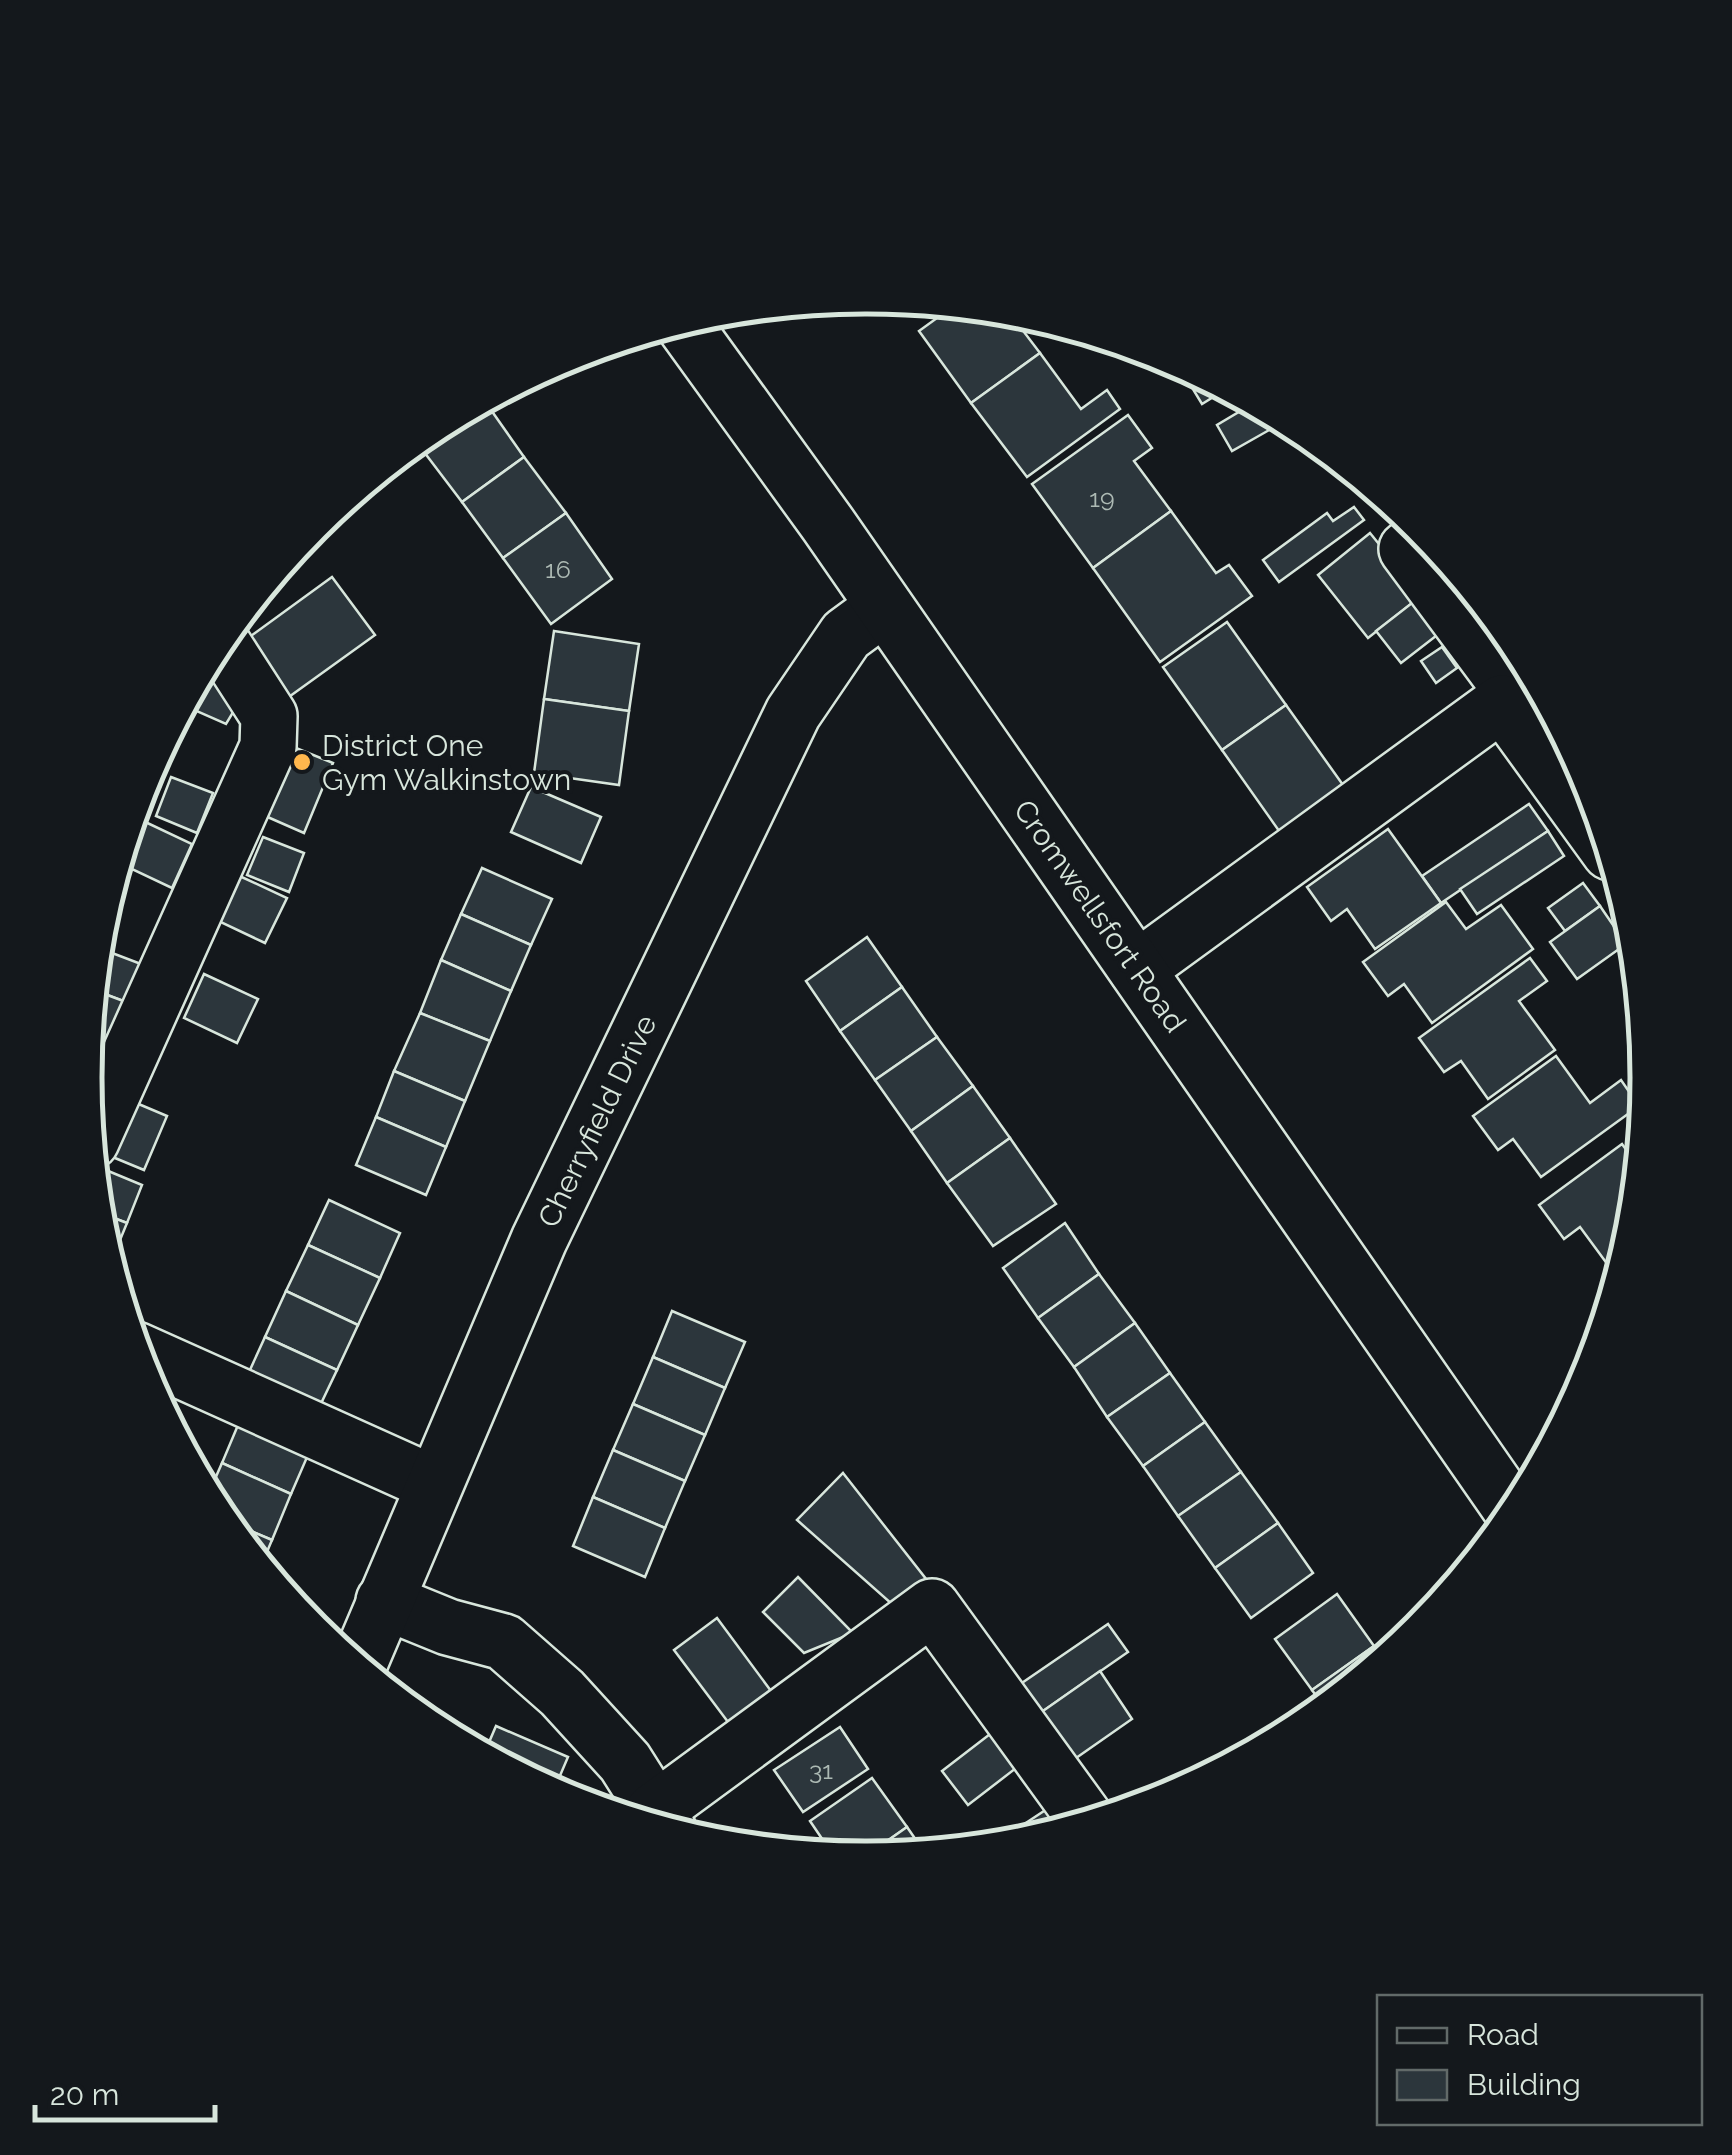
<svg xmlns="http://www.w3.org/2000/svg" width="1732" height="2155" viewBox="0 0 1732 2155" font-family="Raleway,sans-serif">
  <style>
    .building { fill: #2c363c; stroke: #d8e6dc; stroke-width: 2.5 }
    .lines { fill: none; stroke-linecap: round; stroke-linejoin: round }
    .minor-casing { stroke: #d8e6dc; stroke-width: 60 }
    .major-casing { stroke: #d8e6dc; stroke-width: 60 }
    .minor { stroke: #14181c; stroke-width: 55 }
    .major { stroke: #14181c; stroke-width: 55 }
    .poi-dot { fill: #ffb74d; stroke: #14181c; stroke-width: 4 }
    .labels { text-anchor: middle; dominant-baseline: central; stroke-width: 8; stroke-linejoin: round; paint-order: stroke }
    .number-label { font-size: 25px; fill: #adbab4 }
    .poi-label { font-size: 30px; fill: #d8e6dc; stroke: #14181c; text-anchor: start }
    .street-label { font-size: 30px; fill: #d8e6dc; stroke: #14181c }
    .rim { fill: none; stroke: #d8e6dc; stroke-width: 5 }
  </style>
  <rect width="100%" height="100%" fill="#14181c"/>
  <!-- building -->
  <g class="building">
    <path d="M955,305L1008,311L1040,353L971,403L919,331Z"/>
    <path d="M1040,353L1081,409L1107,390L1120,409L1027,477L971,403Z"/>
    <path d="M1200,374L1226,389L1202,404L1188,381Z"/>
    <path d="M484,400L524,457L462,502L418,444L459,414Z"/>
    <path d="M1254,403L1271,429L1232,451L1217,425Z"/>
    <path d="M1128,415L1152,448L1134,461L1171,511L1093,568L1032,484Z"/>
    <path d="M524,457L566,513L503,558L462,502Z"/>
    <path d="M1354,507L1364,520L1279,582L1263,560L1327,513L1333,521Z"/>
    <path d="M1171,511L1216,573L1229,565L1252,596L1160,662L1093,568Z"/>
    <path d="M566,513L612,579L551,624L503,558Z"/>
    <path d="M1370,533L1421,596L1368,638L1318,575Z"/>
    <path d="M332,577L375,635L286,699L244,641Z"/>
    <path d="M1421,596L1454,622L1401,663L1376,631Z"/>
    <path d="M1227,622L1286,705L1222,750L1163,667Z"/>
    <path d="M554,631L639,644L629,711L544,699Z"/>
    <path d="M1442,647L1457,668L1436,683L1421,661Z"/>
    <path d="M203,669L222,681L238,704L226,724L185,706Z"/>
    <path d="M544,699L629,711L619,785L534,773Z"/>
    <path d="M1286,705L1353,799L1289,845L1222,750Z"/>
    <path d="M291,746L333,763L304,833L263,815Z"/>
    <path d="M171,777L213,793L197,833L156,816Z"/>
    <path d="M531,787L601,817L581,863L511,832Z"/>
    <path d="M1529,804L1548,831L1441,903L1422,876Z"/>
    <path d="M139,819L192,844L172,888L119,863Z"/>
    <path d="M1388,829L1441,903L1375,949L1347,909L1331,921L1307,887Z"/>
    <path d="M1548,831L1564,856L1477,914L1460,889Z"/>
    <path d="M263,837L304,853L289,892L247,875Z"/>
    <path d="M482,868L552,899L531,945L461,914Z"/>
    <path d="M233,873L287,898L265,943L212,918Z"/>
    <path d="M1583,883L1600,906L1565,931L1548,908Z"/>
    <path d="M1446,902L1466,929L1501,905L1533,949L1432,1023L1404,984L1388,996L1363,962Z"/>
    <path d="M1600,906L1626,944L1577,979L1550,942Z"/>
    <path d="M461,914L531,945L511,991L441,960Z"/>
    <path d="M867,937L902,987L840,1031L806,981Z"/>
    <path d="M99,948L141,964L126,1002L94,990Z"/>
    <path d="M1530,958L1547,981L1519,1001L1555,1050L1488,1099L1461,1061L1444,1072L1419,1038Z"/>
    <path d="M441,960L511,991L490,1041L420,1013Z"/>
    <path d="M204,974L258,999L237,1043L184,1018Z"/>
    <path d="M902,987L937,1037L875,1080L840,1031Z"/>
    <path d="M94,990L126,1002L110,1042L89,1034Z"/>
    <path d="M420,1013L490,1041L465,1101L394,1071Z"/>
    <path d="M937,1037L973,1086L911,1131L875,1080Z"/>
    <path d="M1556,1056L1590,1103L1621,1080L1639,1106L1541,1177L1513,1139L1498,1150L1473,1116Z"/>
    <path d="M394,1071L465,1101L446,1147L376,1117Z"/>
    <path d="M973,1086L1010,1138L947,1183L911,1131Z"/>
    <path d="M122,1097L167,1116L144,1170L98,1151Z"/>
    <path d="M376,1117L446,1147L426,1195L356,1165Z"/>
    <path d="M1010,1138L1056,1204L993,1246L947,1183Z"/>
    <path d="M1622,1144L1638,1166L1632,1230L1625,1253L1608,1265L1580,1227L1564,1239L1539,1205Z"/>
    <path d="M101,1168L142,1185L127,1223L98,1212L95,1182Z"/>
    <path d="M329,1200L400,1233L380,1278L308,1245Z"/>
    <path d="M98,1212L127,1223L111,1262L100,1229Z"/>
    <path d="M1065,1223L1099,1274L1038,1318L1003,1268Z"/>
    <path d="M308,1245L380,1278L358,1325L286,1291Z"/>
    <path d="M1099,1274L1135,1323L1074,1367L1038,1318Z"/>
    <path d="M286,1291L358,1325L337,1370L265,1337Z"/>
    <path d="M672,1311L745,1342L725,1388L653,1357Z"/>
    <path d="M1135,1323L1170,1373L1107,1417L1074,1367Z"/>
    <path d="M265,1337L337,1370L315,1416L244,1383Z"/>
    <path d="M653,1357L725,1388L705,1435L633,1404Z"/>
    <path d="M1170,1373L1205,1422L1143,1466L1107,1417Z"/>
    <path d="M633,1404L705,1435L685,1481L613,1450Z"/>
    <path d="M241,1418L311,1448L291,1494L222,1463Z"/>
    <path d="M1205,1422L1241,1472L1178,1516L1143,1466Z"/>
    <path d="M613,1450L685,1481L665,1528L593,1497Z"/>
    <path d="M222,1463L291,1494L272,1540L223,1519L216,1511L208,1495Z"/>
    <path d="M1241,1472L1278,1523L1215,1568L1178,1516Z"/>
    <path d="M843,1473L930,1584L893,1605L797,1520Z"/>
    <path d="M593,1497L665,1528L645,1577L573,1546Z"/>
    <path d="M223,1519L272,1540L261,1566Z"/>
    <path d="M1278,1523L1313,1573L1251,1618L1215,1568Z"/>
    <path d="M798,1577L853,1633L804,1653L763,1612Z"/>
    <path d="M1337,1594L1374,1646L1312,1690L1275,1639Z"/>
    <path d="M717,1618L774,1695L731,1726L674,1650Z"/>
    <path d="M1108,1624L1128,1652L1033,1718L1013,1689Z"/>
    <path d="M1374,1646L1384,1658L1324,1707L1312,1690Z"/>
    <path d="M1100,1671L1132,1719L1066,1765L1033,1718Z"/>
    <path d="M496,1726L568,1757L553,1792L484,1754Z"/>
    <path d="M840,1727L868,1769L803,1812L774,1770Z"/>
    <path d="M994,1731L1020,1765L968,1805L942,1771Z"/>
    <path d="M872,1778L907,1827L863,1858L833,1855L810,1821Z"/>
    <path d="M1047,1809L1061,1831L1016,1844L1009,1834Z"/>
    <path d="M907,1827L925,1853L863,1858Z"/>
  </g>
  <g class="lines">
    <!-- minor casing -->
    <g class="minor-casing">
      <g id="minor">
        <path d="M1407,549L1505,681L1502,703"/>
        <path d="M1137,969L1502,703L1610,852"/>
        <path d="M91,1141L268,747L269,716L220,640"/>
        <path d="M136,1350L434,1484"/>
        <path d="M384,1601L448,1627L504,1642L562,1693L625,1762L668,1830"/>
        <path d="M358,1666L539,1240L793,713L846,635L884,607"/>
        <path d="M654,1811L932,1607L1088,1822"/>
      </g>
    </g>
    <!-- major casing -->
    <g class="major-casing">
      <path id="major" d="M681,321L827,523L1514,1513"/>
    </g>
    <!-- minor -->
    <use href="#minor" class="minor"/>
    <!-- major -->
    <use href="#major" class="major"/>
  </g>
  <!-- markers -->
  <circle class="poi-dot" cx="302" cy="762" r="10"/>
  <g class="labels">
    <!-- number labels -->
    <g class="number-label">
      <text x="1102" y="498">19</text>
      <text x="558" y="569">16</text>
      <text x="821" y="1770">31</text>
    </g>
    <!-- poi labels -->
    <g class="poi-label">
      <text x="322" y="745">District One<tspan x="322" dy="34">Gym Walkinstown</tspan></text>
    </g>
    <!-- street labels -->
    <g class="street-label">
      <text transform="translate(1100 916) rotate(55)">Cromwellsfort Road</text>
      <text transform="translate(597 1121) rotate(-64)">Cherryfield Drive</text>
    </g>
  </g>
  <!-- crop -->
  <path d="M0 0H1732V2155H0ZM865 314H867A763 763 0 0 1 1630 1077V1078A763 763 0 0 1 867 1841H865A763 763 0 0 1 102 1078V1077A763 763 0 0 1 865 314Z" fill="#14181c" fill-rule="evenodd"/>
  <path class="rim" d="M865 314H867A763 763 0 0 1 1630 1077V1078A763 763 0 0 1 867 1841H865A763 763 0 0 1 102 1078V1077A763 763 0 0 1 865 314Z"/>
  <!-- legend -->
  <rect x="1377" y="1995" width="325" height="130" fill="#14181c" stroke="#626a69" stroke-width="2.5"/>
  <rect x="1397" y="2028" width="50" height="15" fill="#14181c" stroke="#626a69" stroke-width="2.5"/>
  <text x="1467" y="2045" font-size="30" fill="#d8e6dc">Road</text>
  <rect x="1397" y="2070" width="50" height="30" fill="#2c363c" stroke="#626a69" stroke-width="2.5"/>
  <text x="1467" y="2095" font-size="30" fill="#d8e6dc">Building</text>
  <!-- scale -->
  <path d="M35 2105v15h180v-15" fill="none" stroke="#d8e6dc" stroke-width="5"/>
  <text x="50" y="2105" font-size="30" fill="#d8e6dc" stroke="#14181c" stroke-width="8" paint-order="stroke">20 m</text>
</svg>
